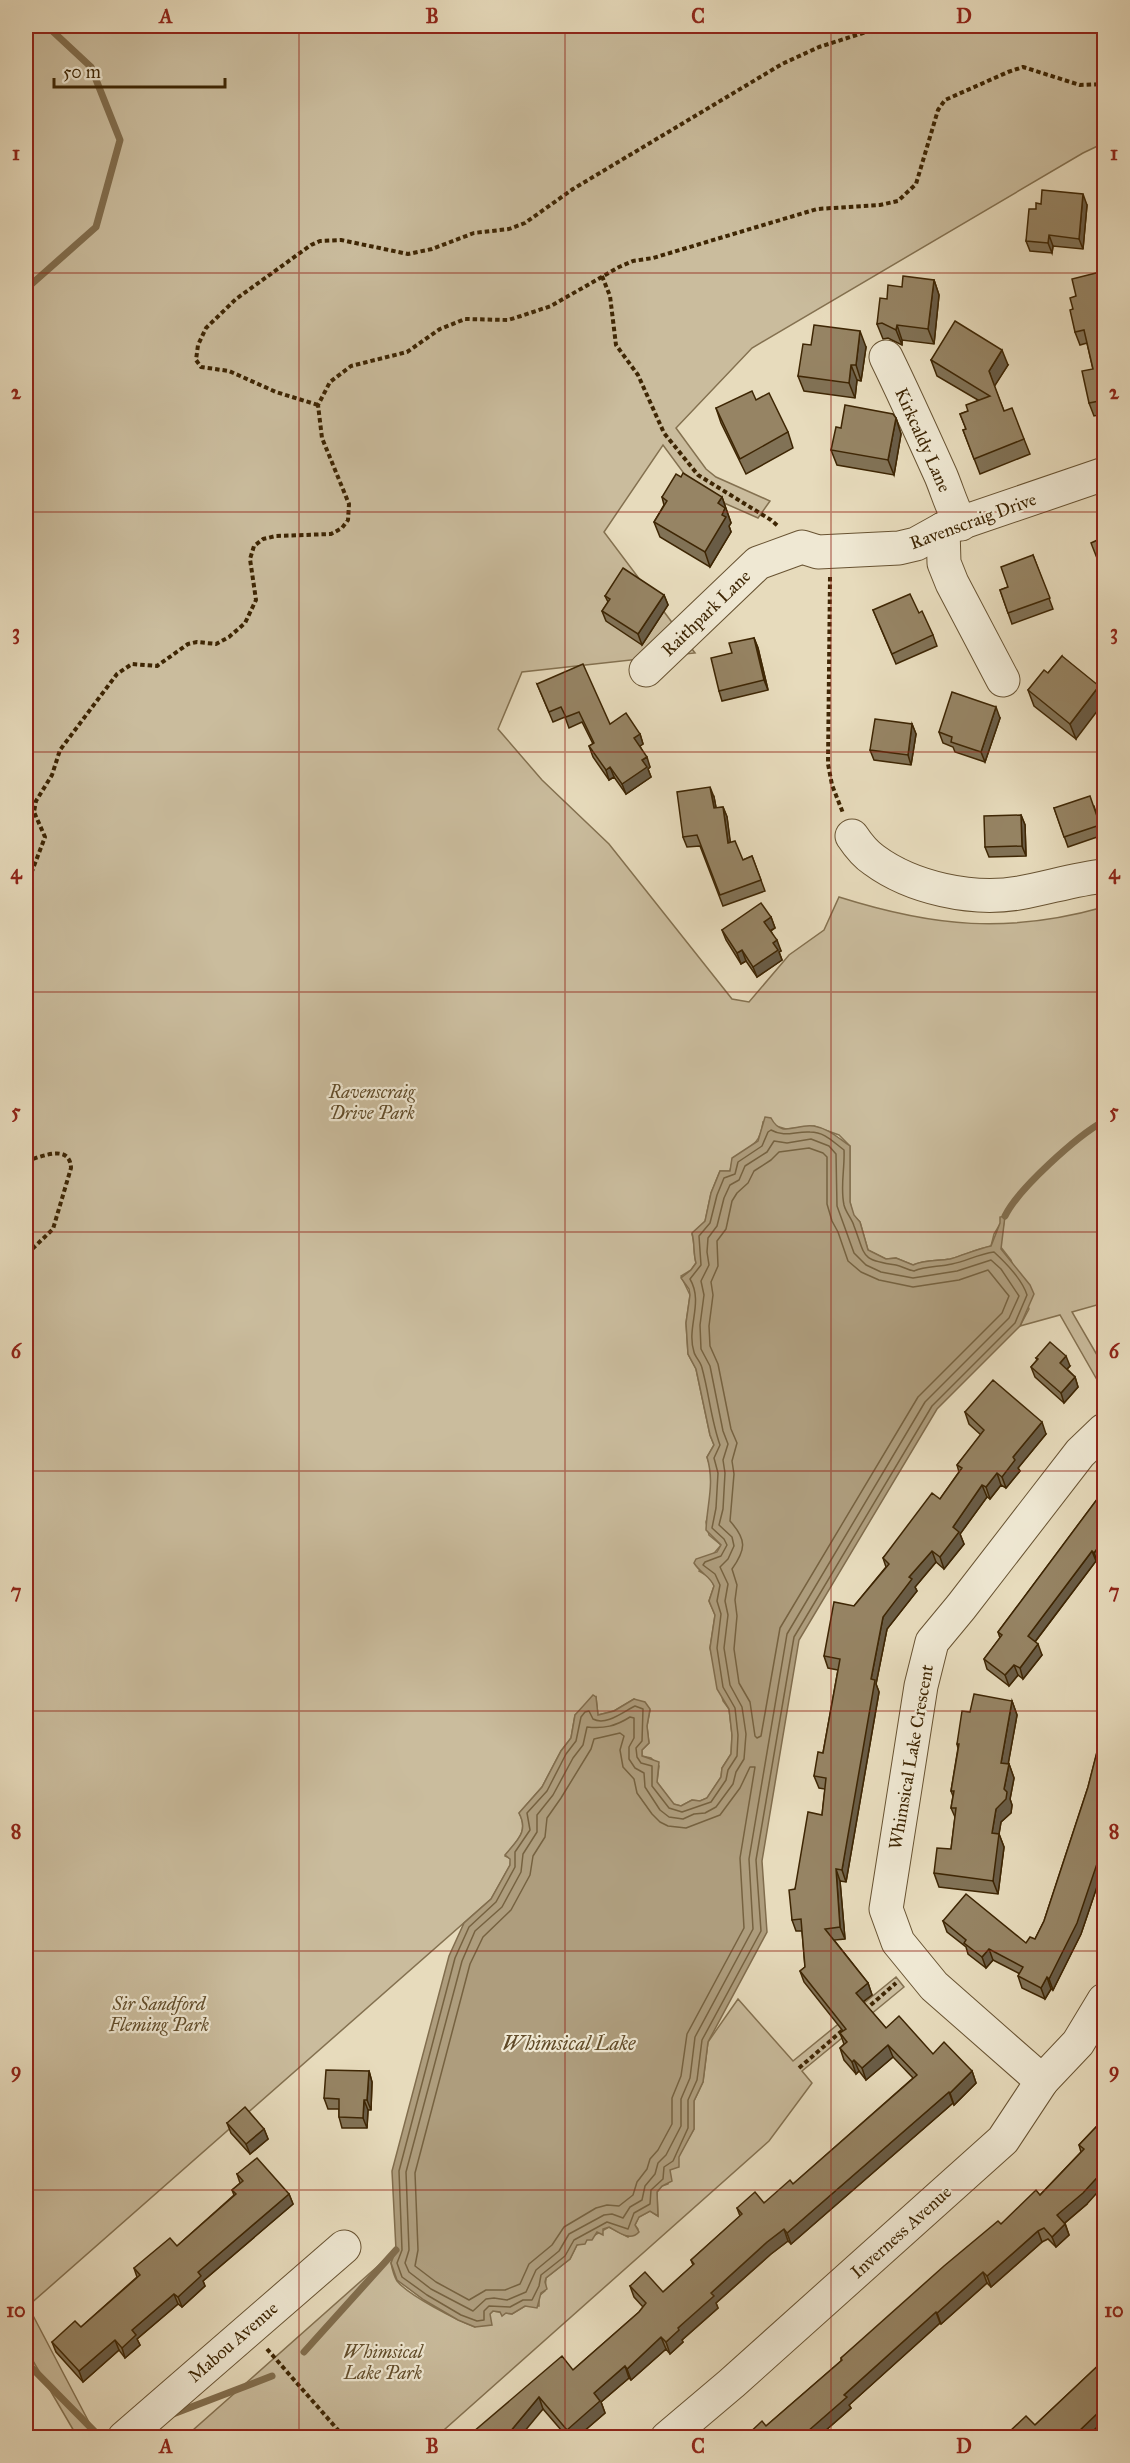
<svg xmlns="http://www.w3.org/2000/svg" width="1130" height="2463" viewBox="0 0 1130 2463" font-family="'IM FELL Great Primer',serif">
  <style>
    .green { fill: #cabc9d; stroke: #847150; stroke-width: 1.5 }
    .water { fill: #ae9d7d; stroke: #816d4d; stroke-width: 1.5 }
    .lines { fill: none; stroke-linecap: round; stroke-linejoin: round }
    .shore { stroke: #766240; stroke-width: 1.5 }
    .stream { stroke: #816d4d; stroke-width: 7 }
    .minor-casing { stroke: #685332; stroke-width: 35 }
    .path { stroke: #3e2604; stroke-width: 4; stroke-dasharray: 4.5 3; stroke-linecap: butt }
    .minor { stroke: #efe8d3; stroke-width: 33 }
    .wall { fill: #817256; stroke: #3e2604; stroke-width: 1.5 }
    .shaded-wall { fill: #695c46; stroke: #3e2604; stroke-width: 1.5 }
    .building { fill: #968464; stroke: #3e2604; stroke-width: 1.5 }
    .grid { fill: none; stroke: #8f2418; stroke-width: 1.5; stroke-opacity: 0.55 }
    .labels { text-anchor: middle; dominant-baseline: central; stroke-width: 4.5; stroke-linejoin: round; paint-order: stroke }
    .street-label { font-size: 18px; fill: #3e2604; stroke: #efe8d3 }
    .park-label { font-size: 18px; font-style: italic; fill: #614c2a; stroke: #efe8d3 }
    .water-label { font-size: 20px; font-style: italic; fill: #604a28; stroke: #efe8d3 }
    .neatline { fill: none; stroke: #8f2418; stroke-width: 2 }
    .grid-label { font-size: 20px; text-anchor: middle; font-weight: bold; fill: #8f2418 }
  </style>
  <rect width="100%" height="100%" fill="#e7dbbc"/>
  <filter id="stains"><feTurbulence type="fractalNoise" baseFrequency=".00333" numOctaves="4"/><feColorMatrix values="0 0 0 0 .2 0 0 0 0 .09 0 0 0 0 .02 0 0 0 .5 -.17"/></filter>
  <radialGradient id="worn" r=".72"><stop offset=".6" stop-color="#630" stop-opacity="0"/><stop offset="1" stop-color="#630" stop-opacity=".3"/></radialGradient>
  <!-- green -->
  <g class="green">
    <path d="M26,26H1104V143L1083,153L752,348L676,428L706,469L716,477L770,501L758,518L706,495L691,483L663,445L604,532L695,653L522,672L498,729L542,780L609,844L732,999L749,1002L789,955L824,930L839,897C934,927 1008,934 1104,907V1303L1072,1312L1104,1367V1392L1060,1315L1020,1326L1029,1309L1011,1260L1000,1246L1005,1216L994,1234L991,1246C977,1249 964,1255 950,1259C938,1261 924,1260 913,1265L896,1258L886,1259L868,1250L860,1222L853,1215L850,1202V1146L839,1135L814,1126L786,1129L763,1122C760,1145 751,1146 733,1158L730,1171H720L711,1193L705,1222L692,1234C695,1244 693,1252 696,1263L691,1270L681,1276L690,1295L686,1323L688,1354L696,1369L710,1435L714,1445L707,1457L712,1472L710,1508L706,1522L709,1535L721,1545L699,1571L711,1578L714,1586L709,1601L715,1615L710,1648L723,1701L729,1709L732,1735L731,1754L722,1768L721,1777L707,1798L700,1801L692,1800L681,1806L673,1804L657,1782L659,1766L651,1758L642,1756V1750L649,1743L647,1726L650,1710L634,1699L614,1711L598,1715L596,1697L575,1715L571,1738L561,1751L542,1787L519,1813C529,1832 517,1840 505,1856L511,1859L510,1865L491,1899L28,2306L91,2426L78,2438L26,2349Z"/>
    <path d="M896,1977L904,1987L802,2071L812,2083L769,2141L436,2437L184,2438L396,2250L391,2263C392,2268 394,2276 397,2281C409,2296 457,2320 475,2327L493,2311L512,2314L525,2306H539V2296L545,2291L546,2278L570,2259L577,2245L609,2227L628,2237L638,2229L635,2225L639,2217L650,2211L658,2216L657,2192L662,2186L668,2184L670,2170L694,2129V2101L703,2082L708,2042L738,1999L793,2061Z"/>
  </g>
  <!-- water -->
  <path class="water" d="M765,1117L771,1118C782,1139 796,1123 814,1126C830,1129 838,1138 850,1146V1202L854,1215L860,1222L868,1250L886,1259L896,1258L913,1265C924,1260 938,1261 950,1259C964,1255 977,1249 991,1246L1000,1223V1217L1005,1216L1001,1249L1030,1285L1034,1294L1020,1326L937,1409L799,1640L762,1861L767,1932L708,2042L703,2082L694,2101V2129L679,2157V2167L670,2170L672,2181L662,2186L657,2192L658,2216L650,2211L639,2217L635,2225L639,2232C630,2242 618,2232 609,2227L603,2229V2235L597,2232L592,2240H587L585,2244L577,2245L570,2259L546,2278L545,2282L547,2289L541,2293L537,2308L525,2306L512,2314L506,2313L502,2316L500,2312L493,2311L490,2314L492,2325L475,2327L458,2320L424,2300L397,2280L391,2263L396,2250L392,2171L449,1956L464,1923L491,1899L510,1865V1859L505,1855C517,1840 529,1832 519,1813L542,1787L561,1751L571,1738L575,1715L593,1695L596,1697L598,1715L614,1711L634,1699L645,1702L650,1709L647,1726L649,1743L642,1750V1756L659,1762L657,1782L674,1804L681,1806L692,1800L700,1801L707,1798L721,1777L722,1768L731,1754L732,1735L729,1709L717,1689L710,1648L715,1615L709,1601L714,1586C710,1576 700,1573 694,1563L696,1559L717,1552L721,1545L706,1530C707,1503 715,1484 707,1457L714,1445L710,1435L696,1369L688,1354L686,1323L690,1295L689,1289L681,1278L691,1270L696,1263C693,1252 695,1244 692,1233L705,1221L711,1193L720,1171H730L732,1158L758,1141Z"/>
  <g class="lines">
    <!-- shore -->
    <g class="shore">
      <path d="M771,1130C785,1138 795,1131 810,1132C825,1132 833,1142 844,1150C845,1168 840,1187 844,1205C846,1213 852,1219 854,1226C866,1257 860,1260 896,1265C902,1266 907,1270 914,1271C925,1266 939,1267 952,1264C966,1261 979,1254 994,1252C1006,1263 1022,1279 1027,1295L1015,1323L932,1406L794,1637L756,1860L761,1931L702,2040L697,2080L688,2100V2128L673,2161L664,2167L663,2179L651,2190L650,2204L634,2213L628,2229L607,2222L574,2240L565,2256L541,2275L539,2286L532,2300H523L510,2307L489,2306L484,2311V2320L477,2321L461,2315L427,2295L402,2277L397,2263L402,2250L399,2171L455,1958L469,1927L496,1902L515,1867V1852L530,1830L527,1813L547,1791L566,1754L576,1741L581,1717L585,1712L589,1711L593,1719C606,1726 623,1712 635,1706L643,1709L642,1741L636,1748L637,1757L641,1763L652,1766V1786L669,1808L682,1812L711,1802L726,1780L728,1770L737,1756L738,1735L735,1708L723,1687L717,1648L721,1614L717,1601L720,1585L715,1574L703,1565L705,1562L721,1556L727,1545L724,1539L712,1528L716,1508L718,1473L714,1458L720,1445C711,1420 709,1393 702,1368C701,1362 695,1357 694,1352C686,1327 704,1303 690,1279L701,1265L699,1236L710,1223L717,1195L724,1178L735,1174L738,1162L762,1146L768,1132Z"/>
      <path d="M811,1139L829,1146L836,1154L837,1206L854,1253L866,1265L881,1272L913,1278L957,1271L991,1260L1001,1269L1019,1296L1009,1318L925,1402L787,1634L749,1859L753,1929L695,2037L690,2078L681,2099V2126L666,2155L658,2163L655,2174L645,2186L642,2200L630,2207L623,2218L612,2214L604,2215L569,2234L559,2251L536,2270L526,2292L507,2300L494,2298L486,2299L473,2311L431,2289L409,2272L405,2263L409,2250L406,2172L462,1961L475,1931L502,1907L521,1872L523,1854L537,1832V1815L553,1795L573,1758L583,1745L587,1727C604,1729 616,1726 630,1717L634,1718V1738L629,1747V1759L635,1768L644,1773L645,1787L660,1810L669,1817L683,1819L694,1814L705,1813L716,1807L733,1784L736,1772L744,1759L746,1734L742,1707L730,1685L724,1648L728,1615L725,1601L728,1584L720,1567L728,1559L734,1546L732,1537L719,1525L723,1509L725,1473L723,1460L728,1444L723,1431L710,1366L701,1349L700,1325L704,1295L701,1281L709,1265L707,1252L708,1238L717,1226L724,1198L730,1185L739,1180L745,1166L767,1152L774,1141L787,1143Z"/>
      <path d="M809,1148L823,1153L827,1157V1204L832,1221L838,1232L848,1261L861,1272L879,1280L913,1287L959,1280L988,1270L1009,1296L1002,1313L918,1397L780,1628L761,1736L757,1738L755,1736L750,1702L739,1683L734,1649L737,1616L735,1600L737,1585L732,1569C746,1549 747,1540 730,1521L734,1474L732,1461L737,1443L731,1429L718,1364L710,1346L709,1326L713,1295L711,1282L718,1266L717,1241L726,1229L732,1201L737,1193L748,1183L754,1171L771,1160L779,1152Z"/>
      <path d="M620,1733L624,1736L620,1750L623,1767L634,1779L637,1793L652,1814L660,1822L668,1826L686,1828L720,1815L740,1788L750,1767H755L740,1858L744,1928L687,2034L681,2076L672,2098V2124L658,2150L650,2159L647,2169L637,2182L633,2195L619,2206L607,2205L596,2208L564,2227L552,2245L529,2264L520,2284L505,2290H486L469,2300L436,2282L415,2266L418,2250L415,2173L470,1964L483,1937L511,1910L530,1875L533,1856L545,1837L547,1818L561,1798L591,1749L594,1739Z"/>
    </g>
    <!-- stream -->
    <g class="stream">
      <path d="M26,289L96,227L120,140L91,67L47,26"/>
      <path d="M1005,1216C1018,1189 1077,1136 1104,1121"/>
      <path d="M304,2352L396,2250"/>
      <path d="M26,2362L101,2438"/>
      <path d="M173,2414L272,2376"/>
    </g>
    <!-- minor casing -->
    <g class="minor-casing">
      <g id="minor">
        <path d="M886,357C905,396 923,436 941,476C948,493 952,508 961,524"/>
        <path d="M943,529L944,563L952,583L1003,680"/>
        <path d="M646,670L758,563L802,547L818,552L899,548L916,544L943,529L1104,474"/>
        <path d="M852,836C858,845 865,854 874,860C912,888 972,901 1019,893C1048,888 1075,879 1104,876"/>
        <path d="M1042,2081L934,1986L898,1942L886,1909L921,1686L932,1642L961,1607L1080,1453L1104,1430"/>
        <path d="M124,2438L344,2247"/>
        <path d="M667,2438L732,2383L1003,2140L1042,2081L1078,2043L1104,2000"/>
      </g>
    </g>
    <!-- path -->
    <g class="path">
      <path d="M602,276L610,296L616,345L638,375L664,433L698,475L771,520L779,527"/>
      <path d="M318,405L276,392L229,371L201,367L196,360L198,345L206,328L236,299L311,245L320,241L341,240L408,254L432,249L474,233L509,229L525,223L573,189L782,64L819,47L885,26"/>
      <path d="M830,577L828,764L832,785L843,813"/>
      <path d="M26,887L45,837L34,812L36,801L52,775L60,750L117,674L132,664L157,666L188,644L197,642L216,644L229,637L245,623L256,600L250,559L254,546L263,539L276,536L331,534L342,528L348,520L349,504L322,438L318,405L330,382L351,366L407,352L440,329L465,319L508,320L521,316L551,306L619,267L633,261L653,258L817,209L880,205L898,201L916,184L938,110L945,100L1008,72L1023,67L1080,85L1104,84"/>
      <path d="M26,1161C41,1157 70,1143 71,1168L53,1229L26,1255"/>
      <path d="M865,2010L896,1983"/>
      <path d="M799,2068L844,2029"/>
      <path d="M267,2349L345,2438"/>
    </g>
    <!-- minor -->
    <use href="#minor" class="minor"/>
  </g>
  <!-- wall -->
  <g class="wall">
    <path d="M1087,205L1083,249L1053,246L1052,253L1030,251L1026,241L1036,209Z"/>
    <path d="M1104,271V414L1094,416L1089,403L1093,369L1087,343L1080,345L1075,332L1073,309L1076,296Z"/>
    <path d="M934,280L939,295L934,344L902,340V345L888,338L883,339L877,324L887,299L902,287Z"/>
    <path d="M811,345L866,347L861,381L857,380L855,398L804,391L798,376Z"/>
    <path d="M931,360L1008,365L994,386L1004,411L1024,439L1030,454L980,474L963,430L966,429L960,414L968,411L978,400L937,376Z"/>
    <path d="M756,400L788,432L793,448L746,474L721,423L716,408Z"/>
    <path d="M896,418L901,434L894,475L837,465L831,450L841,428Z"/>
    <path d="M662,497H722L731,523L729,526L731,532L710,567L660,537L654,522L664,505Z"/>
    <path d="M1033,555L1053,609L1012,624L1000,590L1008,587Z"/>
    <path d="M664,595L668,605L642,645L606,621L602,611L608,602L605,596Z"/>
    <path d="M873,610L919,613L933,635L937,646L896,664Z"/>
    <path d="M754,638L758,648L768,690L722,701L719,691L732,653Z"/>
    <path d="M1062,656L1076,739L1034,706L1028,690L1048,673Z"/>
    <path d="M537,684L610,724L640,734L643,744L640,746L650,767L648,769L651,777L626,794L614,777L609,780L593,757L589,746L593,744L582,722L569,728L565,717L553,722Z"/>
    <path d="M1000,718L985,762L955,752L953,747L943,743L939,732Z"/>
    <path d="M912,724L916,734L911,765L874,760L870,750Z"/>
    <path d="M714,797L716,808L723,807L727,817L730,843L743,860L752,856L765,891L723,906L700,846L687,847L683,837Z"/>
    <path d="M1094,806L1103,835L1068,847L1054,808Z"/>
    <path d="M1021,815L1025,825L1026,856L989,857L985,847Z"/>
    <path d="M771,917L775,928L771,931L781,951L779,952L782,960L757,977L746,961L741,964L726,940L722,930Z"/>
    <path d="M1036,1358L1070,1366L1067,1369L1075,1377L1078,1387L1064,1403L1035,1377L1031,1367L1037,1360Z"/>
    <path d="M965,1412L1046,1434L1018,1468L1020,1471L1006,1488L1001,1485L990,1499L987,1497L960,1534L964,1544L944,1569L936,1562L915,1587L917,1591L887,1629L876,1684L879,1692L846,1882L840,1881L845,1939L834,1940L868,1983L872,1995L863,2002L886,2028L933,2054L972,2071L976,2083L954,2105L953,2103L791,2244L788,2241L771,2254L716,2303L718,2308L682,2340L683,2342L670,2354L666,2349L631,2380L629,2378L601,2402L605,2413L576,2438H568L543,2409L466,2438L573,2370L639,2312L643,2307L634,2297L630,2286L663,2292L693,2265L691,2260L740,2216L737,2208L764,2203L793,2184L913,2078L893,2057L866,2080L859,2071L856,2074L844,2060L840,2048L844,2044L840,2033L843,2031L804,1982L800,1971L805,1967L802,1931H796L792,1920L795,1889L822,1815L825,1789L819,1788L814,1776L823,1753L838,1670L828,1668L824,1656L854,1606L886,1567L883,1558L940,1499L959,1472L957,1465L981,1435L969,1424Z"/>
    <path d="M1104,1490L1098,1563L1096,1561L1035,1642L1042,1655L1023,1679L1018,1675L1009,1686L987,1669L984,1659L1000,1638L998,1632Z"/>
    <path d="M1012,1701L1017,1715L1008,1764H1009L1014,1778L1010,1799L1012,1805L1011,1813L1001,1822L999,1834L1004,1847L998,1894L939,1887L934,1873L951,1849L955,1817L951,1808L953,1796L951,1791L958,1748L957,1744L970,1712Z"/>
    <path d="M1104,1709V1866L1081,1934L1053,1990L1051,1989L1045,1999L1022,1988L1018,1976L1020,1974L993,1960L986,1968L968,1954L966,1947L947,1932L943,1921L1026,1943L1035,1939L1044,1921L1088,1787L1104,1726L1102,1721Z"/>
    <path d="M369,2071L372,2082L371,2110H368L367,2128H342L339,2117V2109H328L324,2098Z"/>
    <path d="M227,2123L264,2129L268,2139L250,2154L231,2133Z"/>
    <path d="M1097,2126L1087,2204L1065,2223L1069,2235L1056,2247L1048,2239L1042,2242L991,2287L987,2283L941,2324L940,2323L849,2405L851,2408L817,2438H744L766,2426L841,2361V2358L1001,2224L1040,2195L1081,2152L1079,2145Z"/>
    <path d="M237,2174L289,2194L293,2204L203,2281L205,2286L182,2307L178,2304L137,2339L140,2345L125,2358L119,2350L83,2382L56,2352L52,2342L81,2327L137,2277L134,2268L177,2246L234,2195L232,2190L240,2183Z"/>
    <path d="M1104,2347V2420L1086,2438H1011L1009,2432L1035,2425L1103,2361L1100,2353Z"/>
  </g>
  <!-- shaded-wall -->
  <g class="shaded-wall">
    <path d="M1083,194L1087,205L1083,249L1079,239Z"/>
    <path d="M1049,235L1053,246L1052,253L1048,243Z"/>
    <path d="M934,280L939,295L934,344L928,329Z"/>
    <path d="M897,325L902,340V345L896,330Z"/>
    <path d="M860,331L866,347L861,381L856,365Z"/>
    <path d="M1002,350L1008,365L994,387L989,371Z"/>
    <path d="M851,365L857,380L855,398L849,383Z"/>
    <path d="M896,418L901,434L894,475L888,460Z"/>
    <path d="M722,497L731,523L729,526L731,532L710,567L705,552L718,503Z"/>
    <path d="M664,595L668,605L642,645L638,634Z"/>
    <path d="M754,638L758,648L768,690L764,680Z"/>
    <path d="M1099,686L1104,702L1076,739L1070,724Z"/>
    <path d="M996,707L1000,718L985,762L981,752Z"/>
    <path d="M912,724L916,734L911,765L908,755Z"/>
    <path d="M640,734L643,744L637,748L634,738Z"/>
    <path d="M647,757L650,767L648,769L651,777L626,794L622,784L642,760Z"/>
    <path d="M610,767L614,777L609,780L606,770Z"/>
    <path d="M710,787L714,797L718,818L714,808Z"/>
    <path d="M723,807L727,817L732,854L728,843Z"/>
    <path d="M1021,815L1025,825L1026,856L1022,846Z"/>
    <path d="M771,917L775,928L768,932L764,922Z"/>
    <path d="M777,940L781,951L779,952L782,960L757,977L753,967L773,943Z"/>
    <path d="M742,950L746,961L741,964L737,953Z"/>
    <path d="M1066,1356L1070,1366L1063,1373L1060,1363Z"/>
    <path d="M1075,1377L1078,1387L1064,1403L1061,1393Z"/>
    <path d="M1042,1422L1046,1434L1018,1468L1020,1471L1006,1488L1002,1477L1013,1457Z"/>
    <path d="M997,1473L1001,1485L990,1499L986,1487Z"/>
    <path d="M982,1485L987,1497L960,1534L964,1544L944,1569L940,1557L953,1527Z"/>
    <path d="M1104,1539V1554L1098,1563L1094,1553Z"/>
    <path d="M932,1551L936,1562L915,1587L917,1591L887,1629L876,1684L879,1692L846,1882L842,1870L871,1679L883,1617L909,1577Z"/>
    <path d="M1092,1551L1096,1561L1031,1647L1028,1636Z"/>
    <path d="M1038,1644L1042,1655L1023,1679L1020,1668Z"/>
    <path d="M1014,1665L1018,1675L1009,1686L1005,1675Z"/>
    <path d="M1012,1701L1017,1715L1006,1776L1001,1763Z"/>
    <path d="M1009,1764L1014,1778L1010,1799L1012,1805L1011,1813L1001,1822L999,1834L1004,1847L998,1894L993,1881L992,1833L996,1809L1004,1789Z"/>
    <path d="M1104,1843V1866L1081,1934L1053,1990L1049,1979Z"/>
    <path d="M836,1869L840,1881L845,1939L840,1927Z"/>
    <path d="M989,1949L993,1960L986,1968L982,1957Z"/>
    <path d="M1047,1977L1051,1989L1045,1999L1041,1988Z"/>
    <path d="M868,1983L872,1995L860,2004L856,1993Z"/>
    <path d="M888,2045L893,2057L866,2080L862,2068Z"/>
    <path d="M854,2060L859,2071L856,2074L852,2062Z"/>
    <path d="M369,2071L372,2082L371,2110L367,2100Z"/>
    <path d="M972,2071L976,2083L954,2105L950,2093Z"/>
    <path d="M949,2092L953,2103L791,2244L787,2233Z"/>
    <path d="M364,2100L368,2110L367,2128L363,2118Z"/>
    <path d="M264,2129L268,2139L250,2154L246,2144Z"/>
    <path d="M1104,2170V2185L1087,2204L1061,2226L1057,2215Z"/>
    <path d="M289,2194L293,2204L203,2281L205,2286L182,2307L178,2297L198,2272Z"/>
    <path d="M1065,2224L1069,2235L1056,2247L1052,2237Z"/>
    <path d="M784,2229L788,2241L771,2254L716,2303L718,2308L682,2340L683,2342L670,2354L666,2342L678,2328L711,2293L767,2242Z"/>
    <path d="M1038,2231L1042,2242L991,2287L987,2276Z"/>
    <path d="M983,2272L987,2283L941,2324L937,2313Z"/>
    <path d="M174,2294L178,2304L137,2339L140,2345L125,2358L122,2348L132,2330Z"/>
    <path d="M936,2312L940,2323L849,2405L851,2408L817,2438H800L844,2395Z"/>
    <path d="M661,2337L666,2349L631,2380L627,2369Z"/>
    <path d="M115,2340L119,2350L83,2382L79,2371Z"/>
    <path d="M625,2366L629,2378L601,2402L605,2413L576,2438H570L567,2430L594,2393Z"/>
    <path d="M539,2397L543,2409L519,2438H510L509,2433Z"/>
    <path d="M1104,2407V2420L1086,2438H1075L1077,2433Z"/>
  </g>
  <!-- building -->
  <g class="building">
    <path d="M1042,190L1083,194L1079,239L1049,235L1048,243L1026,241L1029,209H1036V203L1041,204Z"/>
    <path d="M1104,271V400L1089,403L1082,371L1093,369L1084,330L1075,332L1070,310L1073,309L1070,298L1076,296L1072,279Z"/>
    <path d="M903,276L934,280L928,329L897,325L896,330L882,323L877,324L880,298L887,299L888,285L902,287Z"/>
    <path d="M955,321L1002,350L989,371L1004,411L1012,408L1024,439L974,459L963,430L966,429L960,414L968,411L966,405L990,396L931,360Z"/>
    <path d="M814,325L860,331L856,365H851L849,383L798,376L803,344L811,345Z"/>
    <path d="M752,391L756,400L769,393L788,432L740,459L716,408Z"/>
    <path d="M845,405L893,414L896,418L888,460L831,450L836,427L841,428Z"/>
    <path d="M683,473L722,497L718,503L725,508L722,515L726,517L705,552L654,522L667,501L662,497L676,474L681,477Z"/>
    <path d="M1104,537V576L1091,543Z"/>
    <path d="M1033,555L1050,598L1008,613L1000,590L1008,587L1001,567Z"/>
    <path d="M623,568L664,595L638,634L602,611L610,599L605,596Z"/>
    <path d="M910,594L919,613L922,611L933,635L892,654L873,610Z"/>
    <path d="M754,638L764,680L719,691L711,658L732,653L729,643Z"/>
    <path d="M1062,656L1099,686L1070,724L1028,690L1044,670L1048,673Z"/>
    <path d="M583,664L610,724L626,713L640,734L634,738L647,757L642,760L647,767L622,784L610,767L606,770L589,746L594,743L579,712L566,717L561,707L549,712L537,684Z"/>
    <path d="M952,692L996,707L981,752L951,742L952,737L939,732Z"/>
    <path d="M875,719L912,724L908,755L870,750Z"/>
    <path d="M710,787L714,808L723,807L728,843L735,841L743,860L752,856L761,880L720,895L697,835L683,837L677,792Z"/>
    <path d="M1090,796L1100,825L1064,837L1054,808Z"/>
    <path d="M1021,815L1022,846L985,847L984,816Z"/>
    <path d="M761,903L771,917L764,922L777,940L773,943L778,950L753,967L742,950L737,953L722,930Z"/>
    <path d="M1050,1342L1066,1356L1060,1363L1075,1377L1061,1393L1031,1367L1038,1359L1036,1358Z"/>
    <path d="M993,1380L1042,1422L1013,1457L1015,1460L1002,1477L997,1473L986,1487L982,1485L953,1527L959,1532L940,1557L932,1551L909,1577L912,1579L883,1617L871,1679L875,1680L842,1870L836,1869L840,1927L825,1929L868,1983L856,1993L886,2028L899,2016L933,2054L944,2042L972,2071L950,2093L949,2092L787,2233L784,2229L767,2242L711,2293L714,2296L678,2328L679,2330L666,2342L661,2337L627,2369L625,2366L594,2393L600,2401L567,2430L539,2397L509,2433L513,2438H466L562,2356L573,2370L639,2312L646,2303L630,2286L645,2272L663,2292L694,2264L691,2260L742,2214L737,2208L755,2192L764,2203L790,2180L793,2184L917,2075L888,2045L862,2068L854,2060L852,2062L840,2048L847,2042L840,2033L846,2029L800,1971L805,1967L801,1919L792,1920L789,1890L795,1889L808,1812L822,1815L826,1778L814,1776L818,1752L823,1753L840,1659L824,1656L834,1602L854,1606L889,1564L883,1558L932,1493L940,1499L962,1468L957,1465L984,1430L965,1412Z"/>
    <path d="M1104,1490V1539L1094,1553L1092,1551L1028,1636L1038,1644L1020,1668L1014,1665L1005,1675L984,1659L1002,1635L998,1632Z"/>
    <path d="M974,1694L1012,1701L1001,1763L1009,1764L1004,1789L1007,1792L1006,1799L996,1809L992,1833L999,1834L993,1881L934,1873L937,1848L951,1849L956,1808H951L954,1791H951L959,1744H957L962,1711L970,1712Z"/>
    <path d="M1104,1709V1723L1102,1721Z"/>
    <path d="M1104,1724V1843L1077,1923L1049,1979L1047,1977L1041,1988L1018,1976L1023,1967L989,1949L982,1957L964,1943L966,1940L943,1921L966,1894L1026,1943L1030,1937L1035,1939L1044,1921L1088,1787Z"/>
    <path d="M326,2070L369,2071L367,2100H364L363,2118L339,2117V2099L324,2098Z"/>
    <path d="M245,2107L264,2129L246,2144L227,2123Z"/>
    <path d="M1104,2121V2170L1083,2193L1057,2215L1065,2224L1052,2237L1044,2228L1038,2231L987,2276L983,2272L937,2313L936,2312L844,2395L847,2397L800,2438H744L762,2421L766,2426L842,2360L841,2358L944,2266L998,2221L1001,2224L1036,2190L1040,2195L1084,2149L1079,2145L1097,2126L1099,2128Z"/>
    <path d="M257,2158L289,2194L198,2272L201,2276L178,2297L174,2294L132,2330L136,2335L122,2348L115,2340L79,2371L52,2342L75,2321L81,2327L140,2275L134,2268L170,2238L177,2246L236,2194L232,2190L243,2181L237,2174Z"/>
    <path d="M1104,2347V2356L1100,2353Z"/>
    <path d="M1104,2360V2407L1077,2433L1079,2435L1075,2438H1013L1014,2437L1009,2432L1026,2416L1035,2425Z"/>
  </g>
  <!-- grid -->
  <path class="grid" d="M299,26V2438M565,26V2438M831,26V2438M26,273H1104M26,512H1104M26,752H1104M26,992H1104M26,1232H1104M26,1471H1104M26,1711H1104M26,1951H1104M26,2190H1104"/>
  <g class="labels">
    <!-- street labels -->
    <g class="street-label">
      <text transform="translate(923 440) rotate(66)">Kirkcaldy Lane</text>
      <text transform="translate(973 521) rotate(-20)">Ravenscraig Drive</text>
      <text transform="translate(706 613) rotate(-44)">Raithpark Lane</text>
      <text transform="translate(911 1757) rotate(-80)">Whimsical Lake Crescent</text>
      <text transform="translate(901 2232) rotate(-42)">Inverness Avenue</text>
      <text transform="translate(233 2342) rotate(-41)">Mabou Avenue</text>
    </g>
    <!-- park labels -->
    <g class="park-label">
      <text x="372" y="1092">Ravenscraig<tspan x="372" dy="21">Drive Park</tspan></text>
      <text x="159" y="2004">Sir Sandford<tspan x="159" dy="21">Fleming Park</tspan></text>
      <text x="383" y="2352">Whimsical<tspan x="383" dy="21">Lake Park</tspan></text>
    </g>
    <!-- water labels -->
    <g class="water-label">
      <text x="569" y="2043">Whimsical Lake</text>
    </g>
  </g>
  <!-- margin -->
  <rect width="1130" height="2463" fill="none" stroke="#e7dbbc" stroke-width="66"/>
  <!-- scale -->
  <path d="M54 78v9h171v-9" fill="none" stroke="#3e2604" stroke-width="3"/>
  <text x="63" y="78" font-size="18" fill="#3e2604" stroke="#efe8d3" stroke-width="4.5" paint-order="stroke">50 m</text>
  <rect x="33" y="33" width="1064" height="2397" class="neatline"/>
  <g class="grid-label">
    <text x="166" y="23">A</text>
    <text x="432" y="23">B</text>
    <text x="698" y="23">C</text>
    <text x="964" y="23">D</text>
    <text x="16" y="160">1</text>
    <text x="1114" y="160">1</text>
    <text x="16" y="399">2</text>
    <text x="1114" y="399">2</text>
    <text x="16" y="639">3</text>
    <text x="1114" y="639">3</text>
    <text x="16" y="879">4</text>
    <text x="1114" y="879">4</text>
    <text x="16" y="1118">5</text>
    <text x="1114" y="1118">5</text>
    <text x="16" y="1358">6</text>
    <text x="1114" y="1358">6</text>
    <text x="16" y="1598">7</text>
    <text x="1114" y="1598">7</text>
    <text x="16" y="1838">8</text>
    <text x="1114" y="1838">8</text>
    <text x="16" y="2077">9</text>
    <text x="1114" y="2077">9</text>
    <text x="16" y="2317">10</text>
    <text x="1114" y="2317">10</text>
    <text x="166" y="2453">A</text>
    <text x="432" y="2453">B</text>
    <text x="698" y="2453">C</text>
    <text x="964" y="2453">D</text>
  </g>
  <rect width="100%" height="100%" filter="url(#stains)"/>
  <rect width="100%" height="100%" fill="url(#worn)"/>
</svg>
